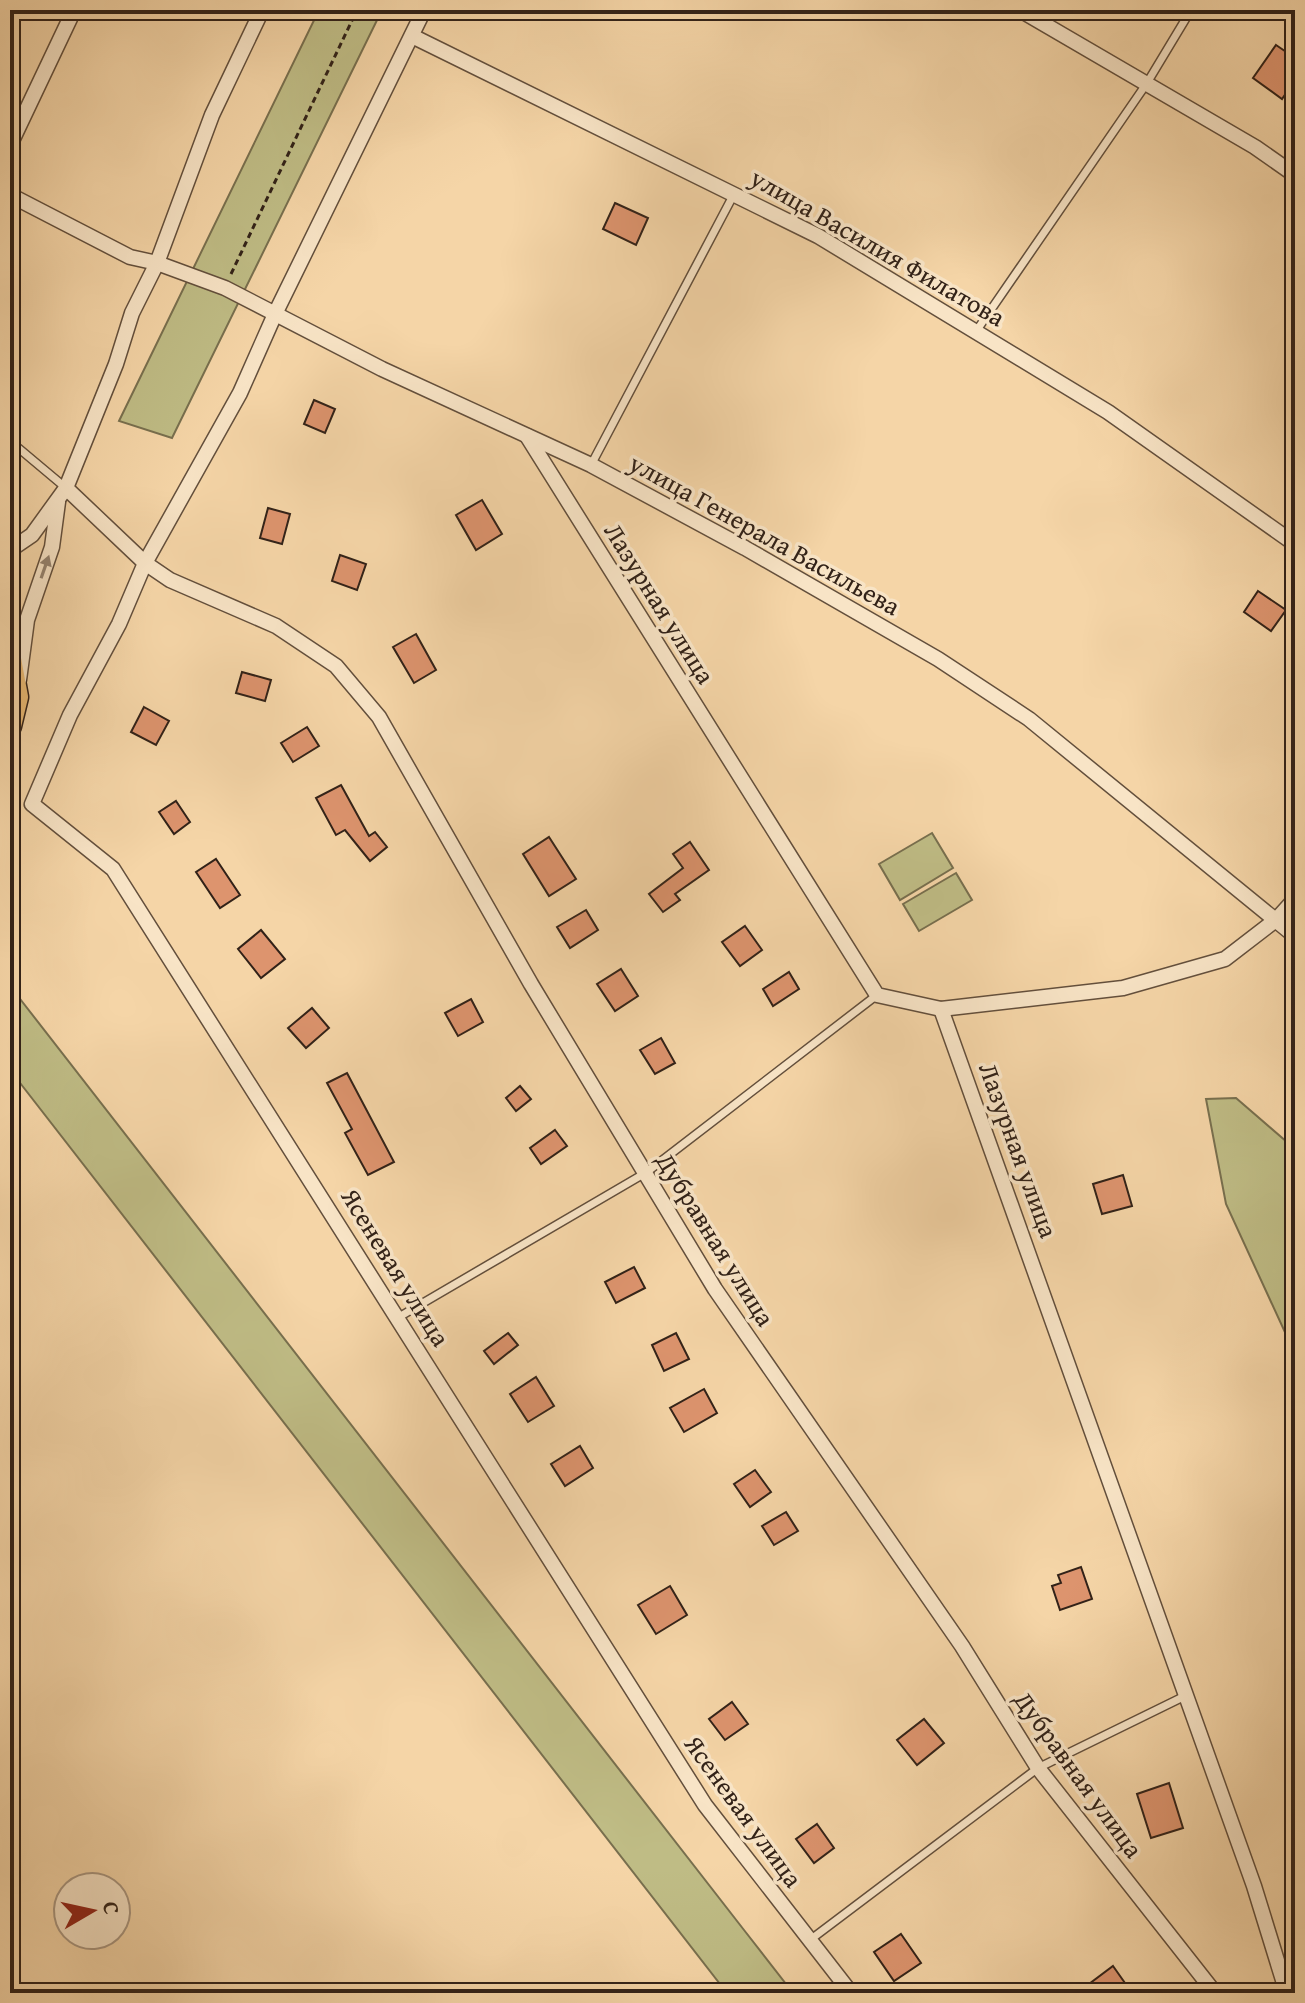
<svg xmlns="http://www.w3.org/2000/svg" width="1305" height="2003" viewBox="0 0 1305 2003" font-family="'Gentium Book Plus',serif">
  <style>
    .green { fill: #bfbc85; stroke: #786f4e; stroke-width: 2 }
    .building { fill: #dd946e; stroke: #322218; stroke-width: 2 }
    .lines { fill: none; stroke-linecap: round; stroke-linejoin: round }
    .service-casing { stroke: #634f3c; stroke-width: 10 }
    .minor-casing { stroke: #634f3c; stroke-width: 17 }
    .primary-casing { stroke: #322218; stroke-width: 25 }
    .path { stroke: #322218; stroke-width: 3; stroke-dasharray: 6 4; stroke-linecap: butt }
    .service { stroke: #f8e4c6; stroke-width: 7 }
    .minor { stroke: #f8e4c6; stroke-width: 14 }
    .primary { stroke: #eaba74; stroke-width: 22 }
    .oneway { fill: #95836f }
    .labels { text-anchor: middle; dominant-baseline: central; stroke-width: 7; stroke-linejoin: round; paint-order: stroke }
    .street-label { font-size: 26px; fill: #322218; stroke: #f8e4c6 }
  </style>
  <rect width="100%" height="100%" fill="#f5d5a7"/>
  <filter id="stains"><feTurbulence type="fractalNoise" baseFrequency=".0025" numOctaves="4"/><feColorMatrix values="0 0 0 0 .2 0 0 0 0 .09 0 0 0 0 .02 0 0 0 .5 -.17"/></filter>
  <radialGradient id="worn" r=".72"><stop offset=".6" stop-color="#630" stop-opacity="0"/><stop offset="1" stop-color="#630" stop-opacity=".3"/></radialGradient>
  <!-- green -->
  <g class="green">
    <path d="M319,10H382L172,438L119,421Z"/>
    <path d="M932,833L953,868L900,900L879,864Z"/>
    <path d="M956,873L972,900L919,931L903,904Z"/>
    <path d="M10,986L744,1930L793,1993H727L10,1070Z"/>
    <path d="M1236,1098L1295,1149V1354L1226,1204L1206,1099Z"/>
  </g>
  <!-- building -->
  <g class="building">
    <path d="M1276,45L1295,58V80L1282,99L1253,78Z"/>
    <path d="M615,203L648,218L636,245L603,229Z"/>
    <path d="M314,400L335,409L325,433L304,424Z"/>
    <path d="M482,500L502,534L476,550L456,515Z"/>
    <path d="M268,508L290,514L282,544L260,538Z"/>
    <path d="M340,555L366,564L357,590L332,581Z"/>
    <path d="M1258,591L1286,610L1271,631L1244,612Z"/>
    <path d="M416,634L436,670L414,683L393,647Z"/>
    <path d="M242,672L271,680L265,701L236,693Z"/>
    <path d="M144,707L169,721L156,745L131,732Z"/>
    <path d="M307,727L319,746L293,762L281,743Z"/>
    <path d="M341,785L369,836L375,832L387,847L370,861L345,830L336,835L316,798Z"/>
    <path d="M176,801L190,822L174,834L159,812Z"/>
    <path d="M549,837L576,879L549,896L523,854Z"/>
    <path d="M690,842L709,870L675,894L680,900L663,912L649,894L683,868L673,854Z"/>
    <path d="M216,859L240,895L220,908L196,872Z"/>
    <path d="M586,910L598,930L570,948L557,927Z"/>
    <path d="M745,926L762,950L740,966L722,942Z"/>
    <path d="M261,930L285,959L261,978L238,949Z"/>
    <path d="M621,969L638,996L615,1011L597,984Z"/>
    <path d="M789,972L799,989L773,1006L763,989Z"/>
    <path d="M471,999L483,1022L458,1036L445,1013Z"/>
    <path d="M312,1008L329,1028L306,1048L288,1028Z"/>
    <path d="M661,1038L675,1063L655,1074L640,1050Z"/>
    <path d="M347,1073L394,1162L368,1175L345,1133L352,1129L327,1083Z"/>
    <path d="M520,1086L531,1099L516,1111L506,1098Z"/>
    <path d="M555,1130L567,1146L541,1164L530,1148Z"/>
    <path d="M1123,1175L1132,1206L1102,1214L1093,1184Z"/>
    <path d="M634,1267L645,1288L616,1303L605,1282Z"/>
    <path d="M508,1333L518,1345L494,1364L484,1351Z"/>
    <path d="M676,1333L689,1359L664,1371L652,1345Z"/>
    <path d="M536,1377L554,1406L528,1422L510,1394Z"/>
    <path d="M704,1389L717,1413L684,1432L670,1408Z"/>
    <path d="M580,1446L593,1468L565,1486L551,1464Z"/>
    <path d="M755,1470L771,1492L750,1507L734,1484Z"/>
    <path d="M786,1512L798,1531L774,1545L762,1526Z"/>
    <path d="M1081,1567L1092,1599L1060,1610L1052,1586L1061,1583L1058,1575Z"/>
    <path d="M670,1586L687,1615L656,1634L638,1605Z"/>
    <path d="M732,1702L748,1724L725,1740L709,1719Z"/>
    <path d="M924,1719L944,1743L917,1765L897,1740Z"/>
    <path d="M1169,1783L1183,1828L1151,1838L1137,1794Z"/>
    <path d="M817,1824L834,1848L814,1863L796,1839Z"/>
    <path d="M901,1934L921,1963L894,1981L874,1952Z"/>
    <path d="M1113,1966L1132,1993H1077Z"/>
  </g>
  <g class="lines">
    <!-- service casing -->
    <g class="service-casing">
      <g id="service">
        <path d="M977,330L1147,83L1191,10"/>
        <path d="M10,441L66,488"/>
        <path d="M591,465L734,194"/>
        <path d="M399,1317L647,1172L877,995"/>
        <path d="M810,1940L1038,1768L1185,1696"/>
      </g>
    </g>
    <!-- minor casing -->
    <g class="minor-casing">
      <g id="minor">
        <path d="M424,10L275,314L240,393L145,563L119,624L70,715L32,804L113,869L705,1805L851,1993"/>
        <path d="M1020,10L1255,147L1295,175"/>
        <path d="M412,36L818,236L1108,412L1295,544"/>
        <path d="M10,145L74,10"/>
        <path d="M10,195L130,257L157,263L225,288L382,369L591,465L745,548L938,659L1029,719L1295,936"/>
        <path d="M527,436L877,995L941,1009L1123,988L1225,959L1277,919L1295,899"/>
        <path d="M66,488L145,563L170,580L276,626L336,666L379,717L531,984L715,1289L962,1646L1038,1768L1215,1993"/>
        <path d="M10,550L32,535L66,488L116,364L132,313L157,263L212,115L262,10"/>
        <path d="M19,680L27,620L52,547L58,502"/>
        <path d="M941,1009L1254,1886L1287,1993"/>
      </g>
    </g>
    <!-- primary casing -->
    <g class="primary-casing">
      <path id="primary" d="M10,659L17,697L10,726"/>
    </g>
    <!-- path -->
    <g class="path">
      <path d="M231,274L357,10"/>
      <path d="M10,824L20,815"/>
    </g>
    <!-- service -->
    <use href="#service" class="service"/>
    <!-- minor -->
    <use href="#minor" class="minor"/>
    <!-- primary -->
    <use href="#primary" class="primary"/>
  </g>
  <!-- one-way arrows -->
  <defs><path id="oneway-solid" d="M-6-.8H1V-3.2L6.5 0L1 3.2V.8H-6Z" transform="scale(2)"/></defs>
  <use class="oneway" href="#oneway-solid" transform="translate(45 567) rotate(-71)"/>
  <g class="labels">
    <!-- street labels -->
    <g class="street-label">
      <text transform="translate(878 247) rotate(30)">улица Василия Филатова</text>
      <text transform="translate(765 534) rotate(29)">улица Генерала Васильева</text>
      <text transform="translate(660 603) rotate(58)">Лазурная улица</text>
      <text transform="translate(1019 1150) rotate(70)">Лазурная улица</text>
      <text transform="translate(716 1239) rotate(58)">Дубравная улица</text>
      <text transform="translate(396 1267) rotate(58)">Ясеневая улица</text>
      <text transform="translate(1079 1774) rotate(54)">Дубравная улица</text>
      <text transform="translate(744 1811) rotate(54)">Ясеневая улица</text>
    </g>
  </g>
  <!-- margin -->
  <rect width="1305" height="2003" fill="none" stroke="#f5d5a7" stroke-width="40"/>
  <rect x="12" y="12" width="1281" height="1979" fill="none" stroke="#322218" stroke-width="4"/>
  <rect x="20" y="20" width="1265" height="1963" fill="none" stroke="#322218" stroke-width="2"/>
  <!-- north arrow -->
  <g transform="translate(92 1911) rotate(81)"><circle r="38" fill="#f8e4c6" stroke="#a99680" stroke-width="2"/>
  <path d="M0-6L14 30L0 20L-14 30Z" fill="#8f2418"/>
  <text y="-12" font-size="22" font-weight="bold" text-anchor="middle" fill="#322218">С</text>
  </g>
  <rect width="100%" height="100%" filter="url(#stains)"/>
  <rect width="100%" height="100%" fill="url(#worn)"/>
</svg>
